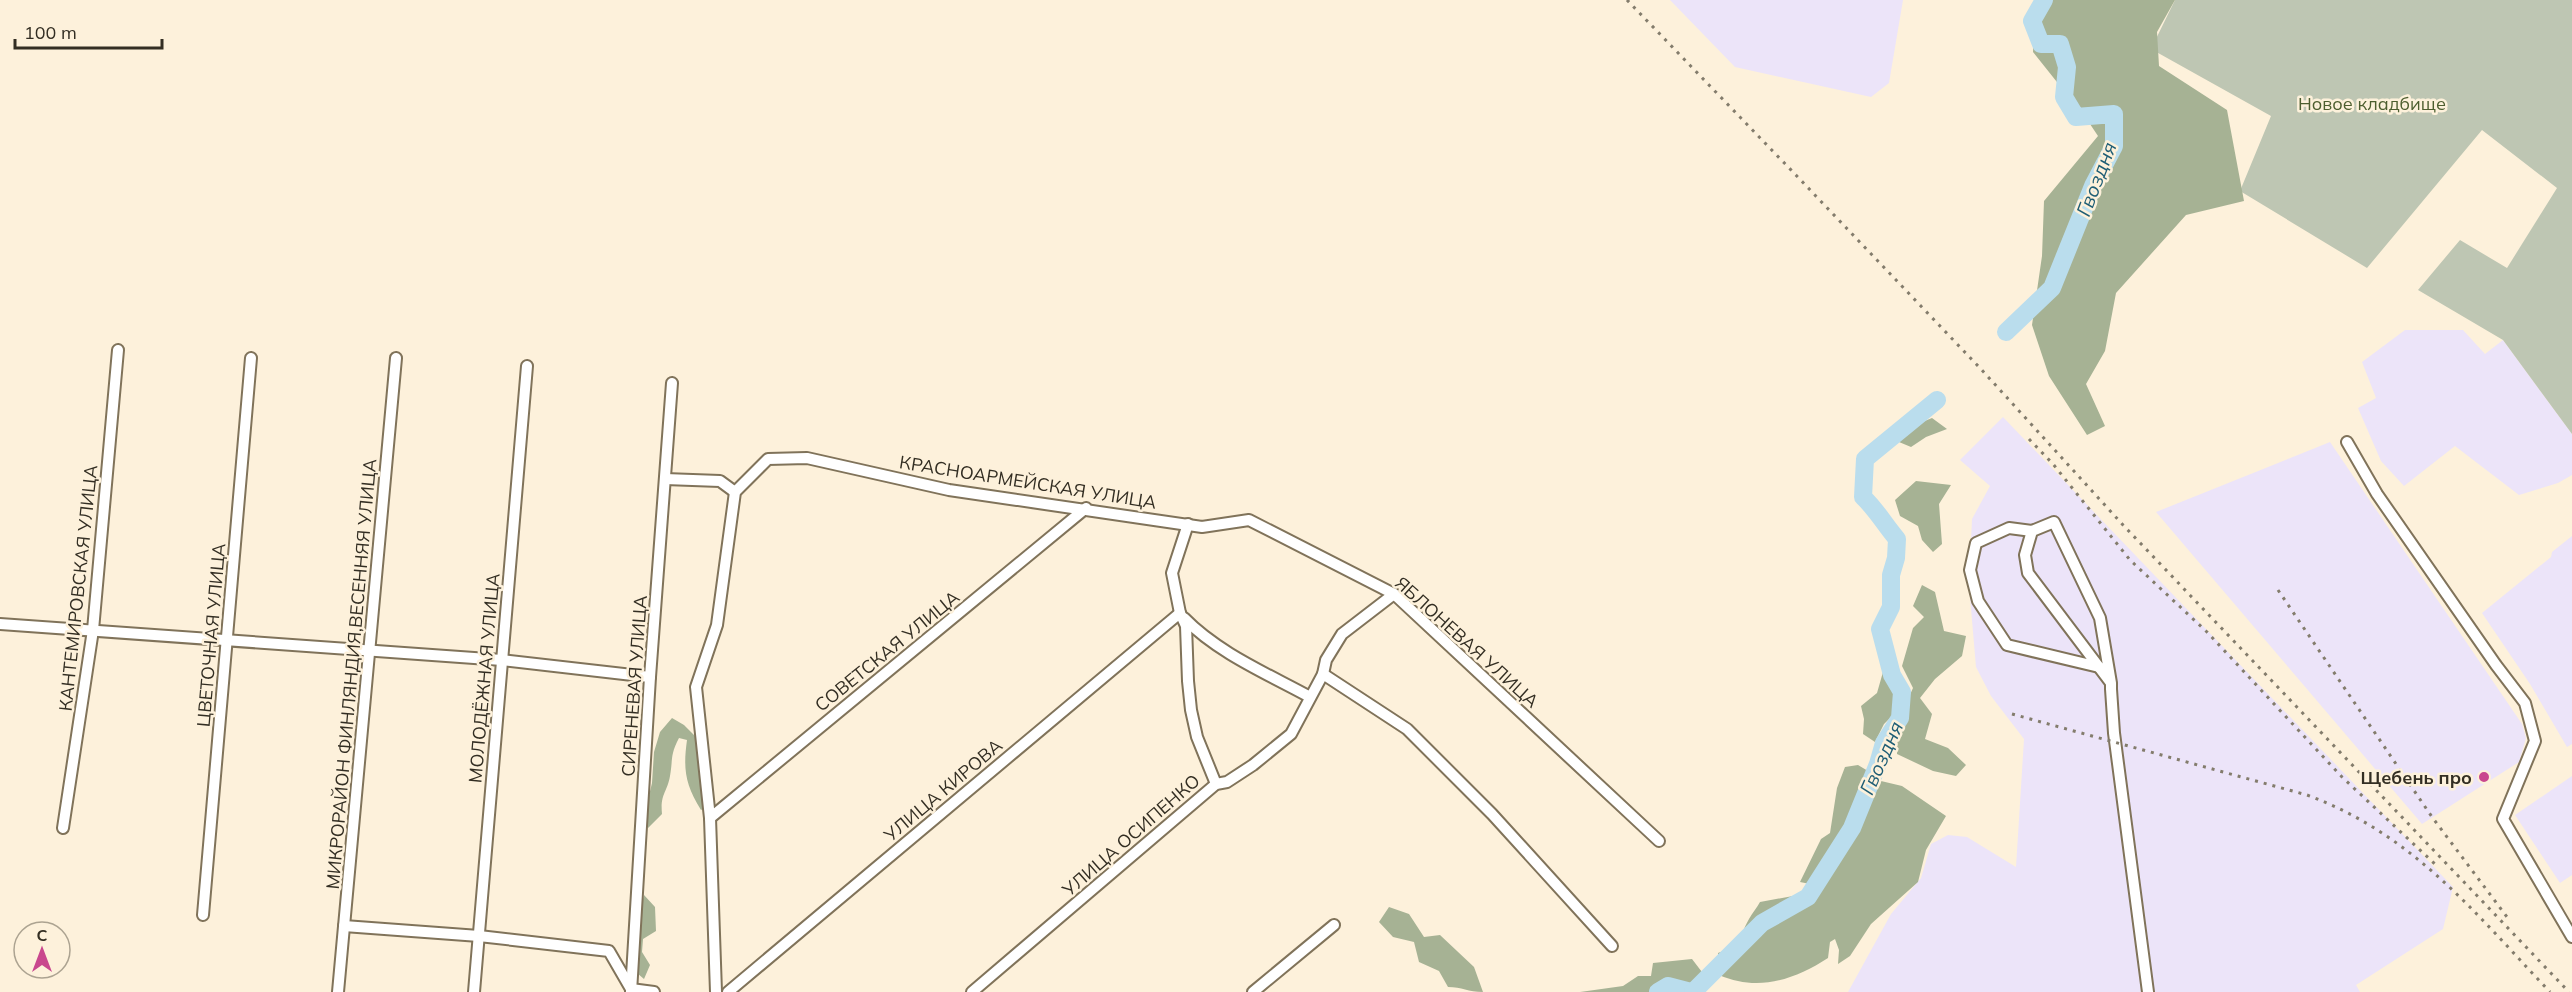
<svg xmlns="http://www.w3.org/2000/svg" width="2572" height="992" viewBox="0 0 2572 992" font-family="Mulish,sans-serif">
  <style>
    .industrial { fill: #ece4f9 }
    .green { fill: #bec6b3 }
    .forest { fill: #a6b294 }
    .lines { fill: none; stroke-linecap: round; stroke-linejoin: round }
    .river { stroke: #badded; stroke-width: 18 }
    .street-casing { stroke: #80735a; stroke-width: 14 }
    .street { stroke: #fff; stroke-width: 10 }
    .rail { stroke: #837c6c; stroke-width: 3; stroke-dasharray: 3 6; stroke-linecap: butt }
    .poi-dot { fill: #c9478e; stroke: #fdf1db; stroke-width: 2 }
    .labels { text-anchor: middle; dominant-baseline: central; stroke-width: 5; stroke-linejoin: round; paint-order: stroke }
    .park-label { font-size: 18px; fill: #4d5e2f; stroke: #fdf1db }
    .street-label { font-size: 18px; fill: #332e23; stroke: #fdf1db }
    .poi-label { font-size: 18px; font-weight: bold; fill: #332e23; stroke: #fdf1db; text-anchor: end }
    .water-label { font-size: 20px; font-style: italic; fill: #1e5d75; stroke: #fdf1db }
  </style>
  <rect width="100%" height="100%" fill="#fdf1db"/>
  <!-- industrial -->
  <g class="industrial">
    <path d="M1670,0H1903L1889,83L1871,97L1735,67Z"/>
    <path d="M2405,330H2463L2485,354L2503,340L2572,434V475L2558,483L2519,495L2455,446L2404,486L2381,461L2358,408L2376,398L2362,362Z"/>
    <path d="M2003,417L2453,887L2443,929L2356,985L2360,992H1848L1891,914L1921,878L1931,844L1948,835L1967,837L2016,867L2024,739L1991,696L1976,667L1969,585L1972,519L1990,486L1960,460Z"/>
    <path d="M2330,442L2522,724L2526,738L2519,762L2422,824L2156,512Z"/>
    <path d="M2572,536V744L2567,747L2530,684L2482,613L2551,557L2552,552Z"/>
    <path d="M2572,776V875L2560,883L2515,815Z"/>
  </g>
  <!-- green -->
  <path class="green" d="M2175,0H2572V434L2503,340L2418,290L2460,240L2507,268L2557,188L2482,130L2367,268L2240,191L2271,116L2151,49Z"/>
  <!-- forest -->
  <g class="forest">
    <path d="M2036,0H2175L2157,32L2159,66L2227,110L2244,201L2186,215L2116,293L2105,351L2086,384L2105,426L2087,435L2049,376L2032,325L2042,256L2044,201L2098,136L2088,121L2033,52Z"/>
    <path d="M1932,418L1947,429L1926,437L1911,447L1899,442L1910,427Z"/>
    <path d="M1916,481L1951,485L1939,504L1942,544L1933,552L1922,540L1918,526L1900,516L1895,500Z"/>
    <path d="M1922,585L1935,592L1944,631L1966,636L1962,656L1935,679L1920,698L1932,714L1925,739L1948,748L1966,765L1956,776L1933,771L1897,754C1897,730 1903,709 1913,688L1902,666L1913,628L1924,617L1913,606Z"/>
    <path d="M1883,672L1894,684L1899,709L1884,724L1875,742L1863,734L1864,719L1861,706L1877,693Z"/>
    <path d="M672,718L684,725L696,737L707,807L701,810C685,784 683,769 687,740L679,738C670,755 673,759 670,776C667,793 660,794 662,814L648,828L646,808L652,783L654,752L660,732Z"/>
    <path d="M1858,765L1868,771C1852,811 1838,851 1810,884L1800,882L1821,839L1830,833L1837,788L1845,767Z"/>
    <path d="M1881,781L1902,786L1946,816L1926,850L1918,882L1871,924L1850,956L1838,964L1839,950L1835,939L1830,942L1828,958C1794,980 1758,992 1719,975L1718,953C1746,943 1737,940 1749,919C1752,913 1757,908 1760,902L1804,894L1819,885Z"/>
    <path d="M644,895L655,907L656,931L643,939L642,952L650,965L644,979L637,973L638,919Z"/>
    <path d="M1389,907L1409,914L1424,937L1440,935L1474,967L1483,992C1468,992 1462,987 1448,987L1439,971L1419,962L1414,942L1393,937L1379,922Z"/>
    <path d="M1692,959L1705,976L1689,992H1580L1623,986L1638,976H1651L1653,963Z"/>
  </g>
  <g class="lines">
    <!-- river -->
    <g class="river">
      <path d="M2006,332L2052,288L2093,186L2114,146V114L2076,117L2064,97L2067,67L2060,44H2041L2032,21L2044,0"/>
      <path d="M1658,992L1668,986L1691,992"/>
      <path d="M1693,992L1762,923L1808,897L1852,828L1878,764L1884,743L1900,718L1902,692L1892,675L1880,629L1891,607V575L1896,558L1897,539C1885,525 1876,509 1863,497L1865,459L1937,400"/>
    </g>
    <!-- street casing -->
    <g class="street-casing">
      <g id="street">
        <path d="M2347,442L2377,494L2496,665L2525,703L2535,741L2503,819L2572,937"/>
        <path d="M665,479L720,481L735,492"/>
        <path d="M1188,524L1172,573L1180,613L1186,626L1188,681L1191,710L1197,737L1216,784"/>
        <path d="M2032,531L2009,528L1976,543L1970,570L1978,601L2007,645L2099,667"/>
        <path d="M1184,618C1218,653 1268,674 1310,697"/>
        <path d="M0,624L502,660L650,677"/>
        <path d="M1323,674L1407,729L1492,814L1612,946"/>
        <path d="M2111,683L2028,573L2025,555L2032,531L2054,522L2100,618L2111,683V689L2114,733L2148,992"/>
        <path d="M710,818L1086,508"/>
        <path d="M63,828L93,630L118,350"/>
        <path d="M203,915L251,358"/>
        <path d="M344,926L479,936L609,951L631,989L654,992"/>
        <path d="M338,992L396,358"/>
        <path d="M474,992L527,366"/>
        <path d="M631,992L650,677L672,383"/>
        <path d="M716,992L710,818L696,687L717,625L735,492L768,459L807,458L949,490L1202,527L1249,520L1394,594L1659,841"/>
        <path d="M728,992L1180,613"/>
        <path d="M972,992L1216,784L1227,782L1253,765L1291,734L1323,674L1326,660L1342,634L1394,594"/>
        <path d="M1253,992L1334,925"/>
      </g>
    </g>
    <!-- street -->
    <use href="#street" class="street"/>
    <!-- rail -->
    <g class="rail">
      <path d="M1627,0L1792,171L1980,368L2123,525L2569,992"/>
      <path d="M2029,439L2053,464L2130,560L2207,632L2342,777L2436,865"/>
      <path d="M2278,590L2432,817L2507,917"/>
      <path d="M2012,714L2307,795C2413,834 2475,913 2550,992"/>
    </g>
  </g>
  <!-- markers -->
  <circle class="poi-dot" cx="2484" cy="777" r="6"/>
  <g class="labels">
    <!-- park labels -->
    <g class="park-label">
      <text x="2372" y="103">Новое кладбище</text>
    </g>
    <!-- street labels -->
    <g class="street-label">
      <text transform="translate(1028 482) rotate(9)">КРАСНОАРМЕЙСКАЯ УЛИЦА</text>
      <text transform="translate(78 588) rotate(-84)">КАНТЕМИРОВСКАЯ УЛИЦА</text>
      <text transform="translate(211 635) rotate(-85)">ЦВЕТОЧНАЯ УЛИЦА</text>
      <text transform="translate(1467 642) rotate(42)">ЯБЛОНЕВАЯ УЛИЦА</text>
      <text transform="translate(887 651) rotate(-39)">СОВЕТСКАЯ УЛИЦА</text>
      <text transform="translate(351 674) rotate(-85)">МИКРОРАЙОН ФИНЛЯНДИЯ,ВЕСЕННЯЯ УЛИЦА</text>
      <text transform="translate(484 678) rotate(-85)">МОЛОДЁЖНАЯ УЛИЦА</text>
      <text transform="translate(634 686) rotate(-86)">СИРЕНЕВАЯ УЛИЦА</text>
      <text transform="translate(943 790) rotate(-40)">УЛИЦА КИРОВА</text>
      <text transform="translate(1131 835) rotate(-41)">УЛИЦА ОСИПЕНКО</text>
    </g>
    <!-- poi labels -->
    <g class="poi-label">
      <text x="2472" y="777">Щебень про</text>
    </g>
    <!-- water labels -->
    <g class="water-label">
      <text transform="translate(2096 179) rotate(-69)">Гвоздня</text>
      <text transform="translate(1881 758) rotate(-66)">Гвоздня</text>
    </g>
  </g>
  <!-- north arrow -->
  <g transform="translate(42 950)"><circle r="28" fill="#fdf1db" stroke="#aca391" stroke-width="1.5"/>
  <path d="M0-4.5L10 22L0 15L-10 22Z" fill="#c9478e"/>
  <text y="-9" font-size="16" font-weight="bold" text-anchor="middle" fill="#332e23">С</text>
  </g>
  <!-- scale -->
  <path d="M15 39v9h147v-9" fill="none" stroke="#332e23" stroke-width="3"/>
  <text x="24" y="39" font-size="18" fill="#332e23" stroke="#fdf1db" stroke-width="4.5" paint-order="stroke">100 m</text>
</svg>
